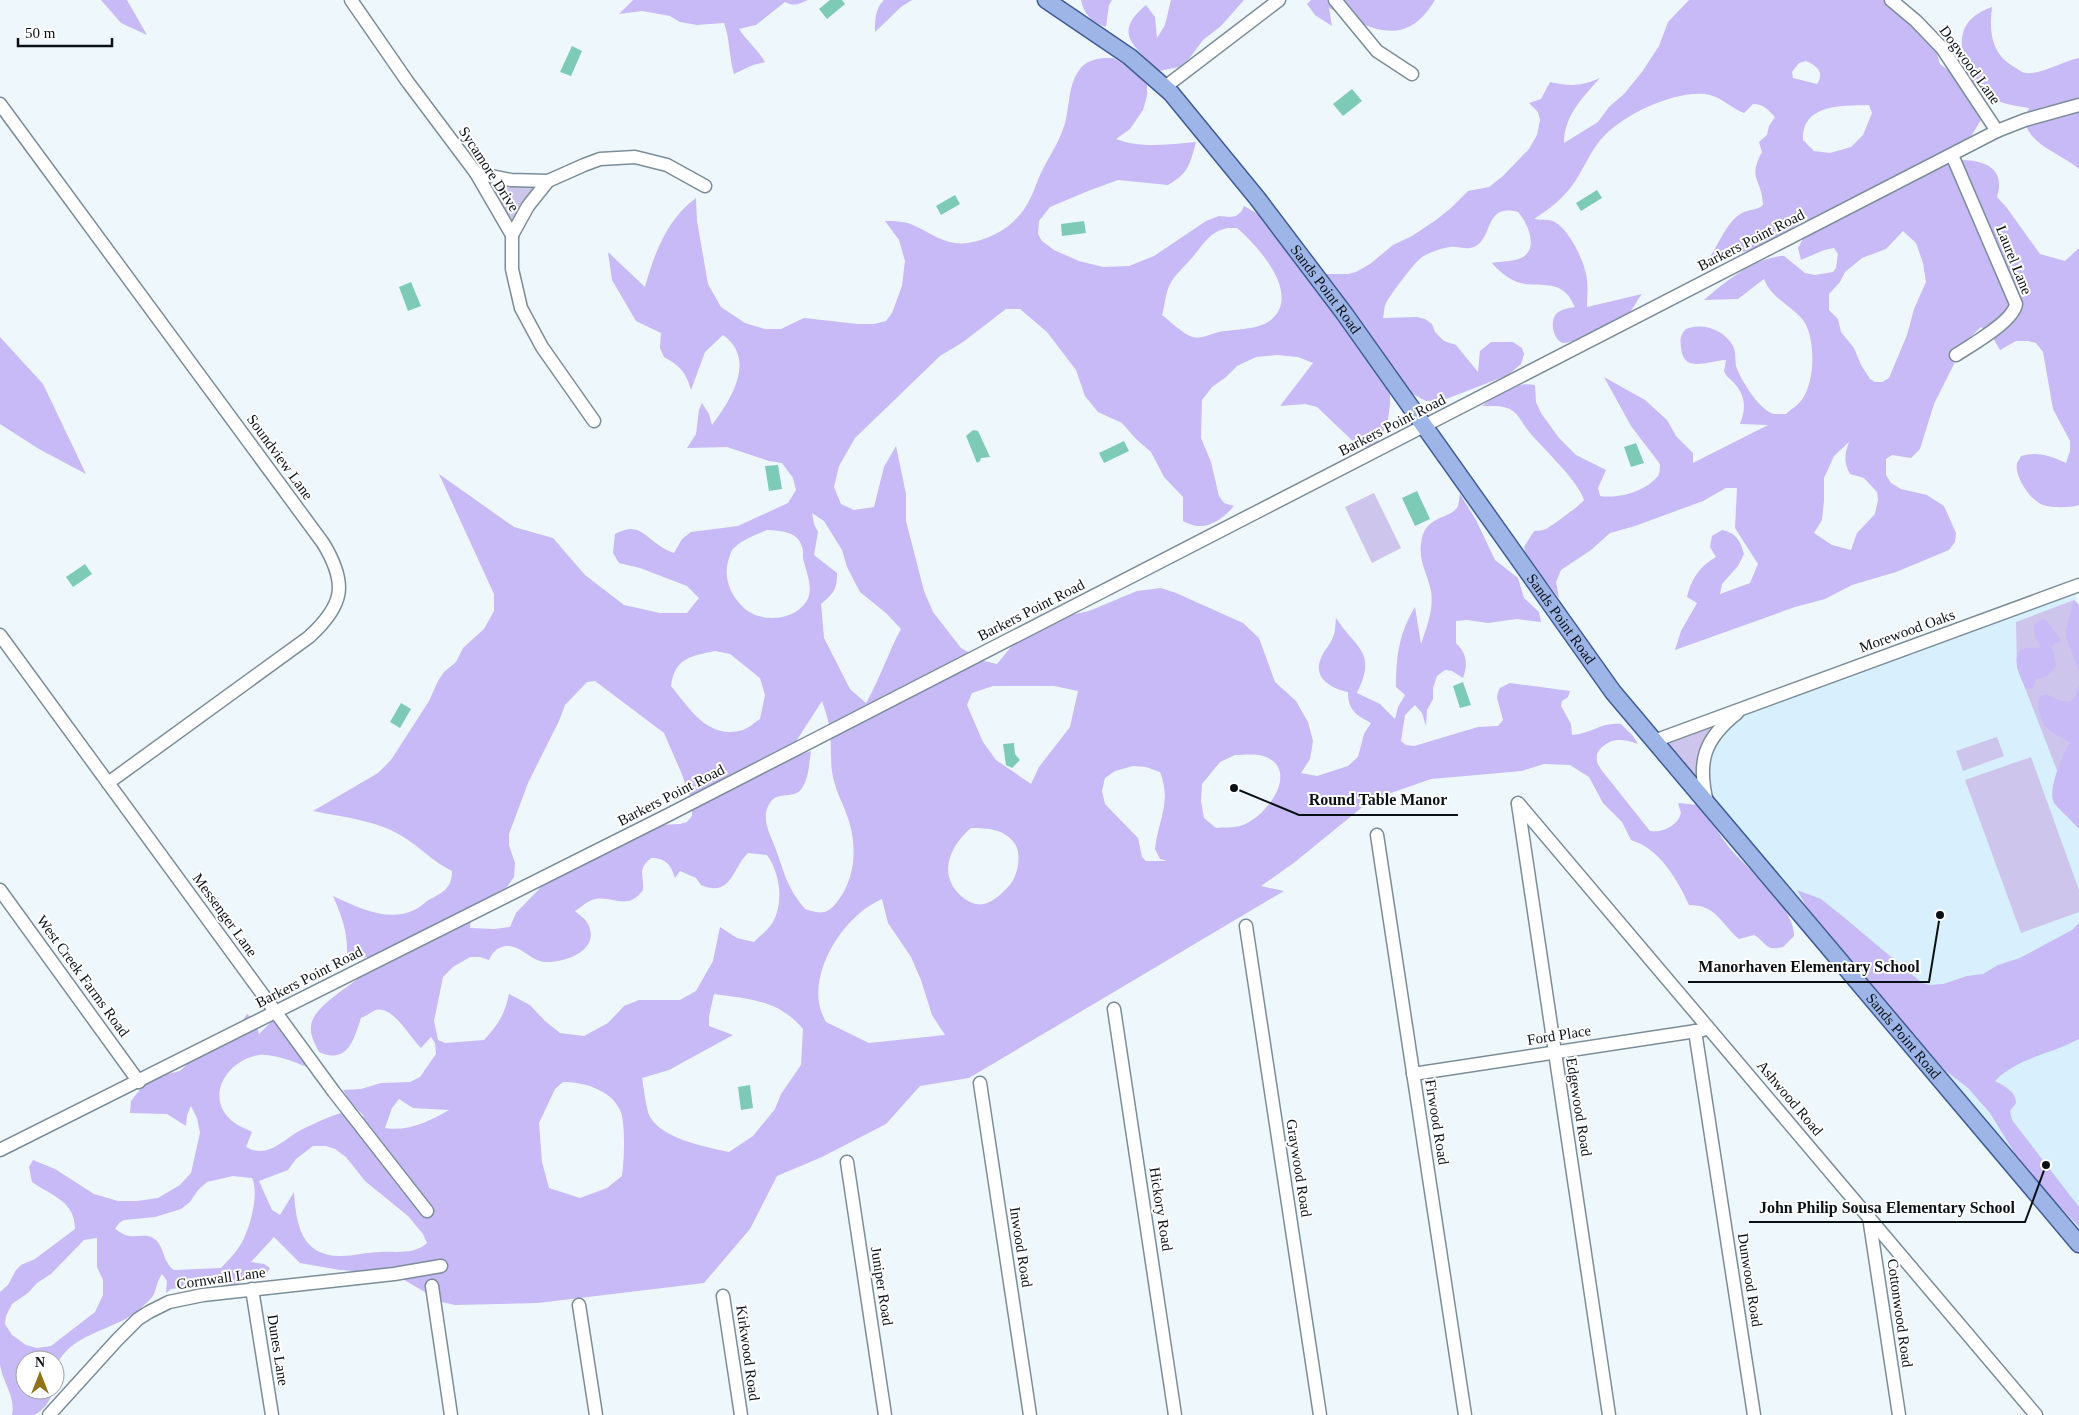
<svg xmlns="http://www.w3.org/2000/svg" width="2079" height="1415" viewBox="0 0 2079 1415" font-family="'Times New Roman',serif">
  <style>
    .built { fill: #d8effd }
    .green { fill: #cdc5ec }
    .forest { fill: #c7baf6; fill-rule: evenodd }
    .water { fill: #7dcbb7 }
    .lines { fill: none; stroke-linecap: round; stroke-linejoin: round }
    .minor-casing { stroke: #7a8d99; stroke-width: 15 }
    .major-casing { stroke: #415c94; stroke-width: 19 }
    .minor { stroke: #fff; stroke-width: 12 }
    .major { stroke: #9eb5e8; stroke-width: 16 }
    .labels { text-anchor: middle; dominant-baseline: central; stroke-width: 4; stroke-linejoin: round; paint-order: stroke }
    .street-label { font-size: 15px; fill: #0a1115; stroke: #fff }
    .leader { fill: none; stroke: #0a1115; stroke-width: 2 }
    .callout-dot { fill: #0a1115; stroke: #fff; stroke-width: 2 }
    .callout-label { font-size: 16px; text-anchor: middle; font-weight: bold; fill: #0a1115; stroke: #fff; stroke-width: 4; stroke-linejoin: round; paint-order: stroke }
  </style>
  <rect width="100%" height="100%" fill="#eef7fc"/>
  <!-- built -->
  <path class="built" d="M2072,588L2079,604V1243L1717,816L1701,772L1730,719Z"/>
  <!-- green -->
  <g class="green">
    <path d="M486,181L538,186L512,224Z"/>
    <path d="M1374,493L1401,548L1372,563L1345,507Z"/>
    <path d="M2074,600L2079,616V766L2058,773L2017,667L2016,622Z"/>
    <path d="M1745,707L1710,744L1707,802L1654,741Z"/>
    <path d="M1997,737L2004,756L1963,771L1956,751Z"/>
    <path d="M2031,757L2079,890V912L2021,933L1965,780Z"/>
  </g>
  <!-- forest -->
  <g class="forest">
    <path d="M101,0H127L147,35L121,23Z"/>
    <path d="M633,0H808C799,4 795,7 785,2L756,25L739,29C747,41 758,50 765,62L753,65L734,74C729,57 730,39 724,23L697,25L680,22L670,16L642,11L619,14Z"/>
    <path d="M884,0H912L901,7L875,32C875,19 875,9 884,0Z"/>
    <path d="M1081,0H1112L1109,5L1106,27C1092,22 1084,15 1081,0Z"/>
    <path d="M1171,0H1244L1221,26L1203,40L1189,59L1179,67L1159,71C1136,47 1111,34 1146,5L1155,17L1157,38L1165,25Z"/>
    <path d="M1311,0H1435C1405,50 1371,29 1329,8L1332,26L1315,15L1307,4Z"/>
    <path d="M1689,0H1898L1936,51L1940,64L1957,77L1970,82C1960,49 1952,21 1992,7C1989,32 1991,55 2016,68C2019,70 2023,73 2026,73C2041,75 2063,61 2079,58V169C2064,155 2026,144 2025,119C2025,116 2028,111 2029,108C2005,104 1993,103 1976,85L1975,105L1982,118L1972,135L1948,152L1954,160C1980,159 2007,165 1997,197L2007,208L2040,254L2065,261L2079,248V505C2070,508 2053,508 2043,505C2031,501 2014,477 2017,463C2018,461 2020,459 2021,456C2038,451 2051,456 2066,463L2070,451V441L2053,409L2043,352L2036,343L2028,341H2016L2000,350L1993,338L1981,327L1965,342L1934,404L1920,449L1911,458L1892,455L1886,459V475L1891,483L1901,489L1927,495L1944,506L1956,533L1955,542L1949,550L1896,572L1852,585L1825,599L1795,607L1675,650L1681,631L1697,603L1687,597C1691,579 1700,566 1716,557L1710,547L1712,536L1722,530C1736,533 1740,540 1744,554L1738,566L1722,584L1720,594L1750,583L1758,564L1735,528L1737,488H1726L1703,501L1635,526L1610,533L1591,550L1561,570L1556,582L1559,598L1541,575L1528,562L1524,547L1534,531C1538,531 1543,530 1546,529C1549,528 1582,504 1584,500C1579,482 1543,448 1530,433C1523,425 1519,414 1510,409C1501,405 1491,406 1482,406C1498,393 1514,381 1535,385L1536,402L1541,413L1559,438L1576,455L1606,470L1598,488L1600,496C1619,499 1646,491 1658,476C1660,473 1660,467 1660,464L1631,426L1604,377L1645,400L1667,420L1676,436L1693,453V463L1768,425L1740,424C1746,409 1746,396 1734,383C1731,379 1726,377 1724,371L1726,360C1707,361 1683,374 1681,347C1680,340 1680,335 1686,329C1702,322 1725,330 1733,346C1736,352 1735,359 1736,366C1740,379 1760,411 1774,414C1778,414 1782,414 1786,414C1791,409 1800,404 1803,398C1815,380 1816,338 1803,320C1790,304 1771,298 1764,279L1738,299L1704,300C1723,283 1757,256 1784,256L1805,273L1815,275L1833,272L1836,268L1838,254L1834,248L1824,250L1801,260L1798,248L1803,239L1824,215L1801,222L1764,248L1750,250L1718,260L1710,257C1719,244 1727,221 1742,213C1749,209 1756,211 1763,205C1762,178 1747,180 1762,152L1759,142L1767,135L1769,126L1775,117C1768,110 1764,104 1753,104L1744,113C1733,109 1722,98 1710,95C1679,88 1627,113 1605,135C1592,148 1586,164 1576,180C1565,197 1551,208 1534,219C1540,220 1547,219 1553,221C1569,228 1586,264 1587,280C1588,289 1587,299 1587,307L1642,294C1637,300 1634,308 1629,313C1623,320 1569,345 1563,343C1553,340 1549,320 1557,313C1562,309 1569,308 1575,307C1573,303 1570,297 1567,294C1554,280 1533,288 1517,282C1507,278 1499,271 1492,263C1501,261 1515,262 1523,257C1539,247 1527,222 1518,212C1485,203 1493,236 1476,246C1467,251 1459,246 1450,247C1442,248 1427,253 1421,258C1413,264 1391,294 1386,303C1384,307 1384,314 1383,318L1417,317L1425,319L1432,324L1435,332L1444,341L1456,345L1478,372L1480,351L1491,342H1513L1522,348L1524,354L1521,364L1508,375L1441,401H1426L1411,393L1399,380L1396,369L1386,360L1322,274H1348L1356,272L1370,264L1393,245L1412,236L1436,220L1451,208L1468,191L1489,187L1503,176L1529,149L1537,135L1540,120L1538,112L1529,103L1541,99L1550,82C1572,86 1579,87 1600,78C1583,97 1564,116 1564,143L1598,122L1609,107L1624,94L1642,72L1659,46L1668,22ZM1806,61C1817,66 1825,72 1817,84L1793,78L1792,72L1799,63ZM1869,105L1872,113L1863,135L1851,147L1830,153L1814,151L1803,140C1802,103 1843,106 1869,105ZM1903,231L1916,243L1923,263L1926,282L1914,309L1907,335L1889,378L1882,382H1875L1870,379L1861,365L1854,348L1841,332L1838,319L1829,310V294L1840,282L1845,272L1862,258L1886,249ZM1849,442C1844,455 1844,463 1850,474L1864,478L1877,492L1878,500L1875,514L1857,533L1851,550L1832,545L1814,533L1822,520L1824,501V478L1834,456Z"/>
    <path d="M1104,58H1113L1141,74L1147,82V96L1143,110L1130,129L1116,139C1142,149 1169,144 1196,142C1190,164 1189,173 1168,185L1118,180L1088,191L1050,207L1039,221L1038,234L1042,241L1054,250L1079,261L1103,267L1129,266L1154,256L1206,221L1219,216L1230,217L1236,216L1241,212L1244,206L1258,214L1290,250L1318,293L1354,335L1390,390V405L1387,425L1378,441L1369,447H1359L1317,407L1305,404L1280,406L1313,363L1298,357L1277,355L1256,357L1237,366L1226,377L1212,387L1202,400L1201,438L1211,462L1219,496L1224,503L1234,506C1220,522 1203,533 1183,521V497L1164,477L1151,452L1136,439L1122,423L1098,412L1085,396L1076,370L1047,332L1020,309H1006L963,342L940,356L855,438L839,466L834,487L841,504L854,510L874,507L884,467L896,446L906,494V521L924,591L933,612L961,648L984,661L997,664L1020,636L1048,620L1089,611L1137,591L1161,588L1176,593L1243,623L1259,638L1275,682L1296,701L1308,722L1313,741L1310,759L1301,773L1317,776L1348,766L1358,757L1364,734L1371,723C1356,715 1348,710 1348,692C1332,689 1312,678 1321,658C1324,650 1331,644 1333,637C1336,631 1335,624 1336,618C1357,650 1377,651 1357,693L1380,704L1395,719L1398,707L1405,695L1396,687C1396,657 1399,633 1415,607L1421,644C1427,627 1434,608 1431,591C1427,571 1417,560 1422,538C1427,515 1452,519 1458,506C1459,503 1459,498 1460,494L1476,520L1495,560L1518,578L1524,598L1539,612L1541,622L1517,619L1488,623L1467,620L1456,621V643C1467,654 1468,664 1463,678L1452,671L1445,670L1437,676L1433,688V699L1427,710L1426,726L1422,713L1415,705L1405,715L1401,741L1406,745L1414,746L1478,727L1498,726L1503,720L1497,698L1498,692L1500,688L1510,683L1570,691L1568,697L1562,701L1561,706L1571,724L1572,735C1591,734 1601,722 1621,724L1633,736L1638,744C1623,739 1612,737 1600,749C1597,753 1596,756 1597,761C1597,764 1601,769 1603,772L1650,831C1662,833 1678,826 1681,813L1678,803L1698,805C1710,817 1718,833 1728,846C1746,868 1795,907 1794,936L1783,947C1764,952 1766,941 1754,935L1739,939C1721,924 1717,905 1689,905C1677,879 1660,849 1631,840L1622,822L1603,803L1589,777L1570,765L1544,764L1522,771L1431,779L1371,800L1295,862L1261,886L1284,891L969,1078L920,1086L886,1124L822,1157L777,1176L750,1229L704,1283L538,1303L455,1305L442,1302L394,1274L340,1270L300,1263L274,1237L251,1262L264,1264L270,1268L267,1273L234,1285L192,1283L179,1288L171,1289L166,1293L167,1281L162,1274C156,1283 157,1288 153,1296C150,1300 143,1306 139,1310C114,1331 68,1333 55,1369V1360H25V1390H53C52,1399 42,1413 33,1415C27,1415 18,1415 12,1415C16,1396 2,1382 0,1364V1292L8,1285L16,1270L21,1265L35,1259L75,1229C75,1201 52,1196 32,1182L29,1167L33,1160L55,1169L94,1194L118,1201H137L158,1198L180,1185L191,1173L200,1133L197,1118L191,1106L187,1115L186,1126L167,1114L130,1113L131,1101L141,1088L155,1077L180,1071L199,1053L237,1030L247,1014L255,1020L259,1034L270,1023L275,1011L311,1069C298,1063 273,1053 259,1055C230,1059 205,1093 229,1118C235,1125 245,1128 252,1132L246,1147C267,1159 282,1141 299,1131C307,1127 338,1112 346,1112C352,1112 360,1115 365,1117L350,1102L343,1090L361,1089L381,1083L410,1082L420,1077L436,1054L435,1043L431,1037L421,1048C411,1039 393,1005 376,1010C371,1012 366,1016 361,1018C354,1039 348,1065 319,1052C315,1044 310,1036 311,1026C313,1004 358,983 371,967C373,964 374,959 375,956L347,960C348,933 343,919 333,896C357,907 388,923 414,910C419,908 423,904 427,901C441,893 452,890 452,871C433,862 420,847 402,836C376,820 342,817 313,811L378,773L391,760L429,701L438,681L444,672L456,662L463,648L484,629L494,611V594L439,474L514,527L553,538L585,575L624,605L660,613H687L699,598L687,586L640,568L619,563L613,553L615,534C638,522 642,534 660,546C664,549 669,551 674,553L682,539L691,532L738,526L788,503L796,490L793,478L782,463L769,461L727,447L687,448L696,434L699,410L702,403L709,414L712,425C731,400 757,359 723,335L705,352L691,390C686,372 680,366 664,357L660,348L661,333L636,321L612,280L608,252L645,287C654,254 667,219 696,198L697,221L708,284L721,307L745,323L765,329H781L804,318L858,324H874L886,321L892,313L902,286L905,261L899,240L885,221C895,221 905,221 915,226C933,234 946,246 968,243C995,238 1018,224 1030,199C1035,190 1037,180 1042,171C1050,155 1060,141 1065,123C1070,105 1068,84 1080,69C1086,61 1095,59 1104,58ZM1228,228H1237C1257,245 1300,292 1273,318C1263,329 1240,329 1226,331C1215,331 1203,340 1193,337C1184,335 1169,320 1162,315C1165,305 1165,294 1170,284C1175,275 1183,268 1190,260C1202,247 1209,231 1228,228ZM812,513L824,521L842,550L847,567L860,592L886,613L901,629C888,653 880,679 866,703L850,689L824,638L821,604C834,593 837,590 837,573L814,555L818,532L814,524ZM767,530C781,531 798,531 802,547C804,551 802,557 804,562C807,574 814,590 806,602C793,622 757,623 742,606C729,593 723,576 729,558C731,554 731,550 734,548C743,539 756,535 767,530ZM715,651L730,654L760,678L765,695L760,719C755,722 749,728 743,730C708,740 690,709 671,686C675,658 690,656 715,651ZM595,681L664,733L681,772L692,802V816L687,822L680,824L661,825L545,883L516,913L510,927L494,929L470,928L472,911L491,896L507,887L514,877L515,863L509,845V834L528,783L559,721L565,705L587,682ZM993,686H1054L1078,691L1070,727L1039,767L1031,784L996,760L983,742L967,705L972,693ZM822,701C825,710 829,721 830,731C832,749 829,767 835,784C837,794 843,803 846,813C857,840 857,873 840,898C829,914 823,915 805,909C786,886 785,874 775,847C770,834 760,817 770,803C778,790 795,800 802,788C809,778 809,763 811,751L784,760ZM1235,755C1244,755 1257,753 1266,757C1301,772 1264,820 1240,826C1233,828 1224,827 1216,828L1204,818L1201,801L1202,784L1220,762ZM1133,766L1146,767L1160,772C1172,803 1158,820 1155,849L1160,859L1167,861H1146L1142,857L1138,838L1105,804L1102,791L1105,778L1115,771ZM971,828C988,828 1005,829 1015,844C1020,851 1019,865 1016,873C1013,883 1008,887 1001,894C986,907 976,908 961,896C937,874 950,846 971,828ZM748,853L767,855C780,873 784,902 773,922C769,929 760,936 754,942L737,938L720,927L713,961L696,991L680,1000H639L624,1006L608,1023L584,1036L560,1033L545,1021L530,1005L509,994C505,1014 498,1025 484,1040L445,1043L438,1040L434,1021L443,977L453,967L470,957H480L489,960C492,953 497,947 506,946C521,945 531,961 545,962C566,963 601,950 588,924C586,919 579,915 575,911C580,908 586,902 592,900C611,893 627,913 643,890C644,874 637,870 651,858C666,858 671,865 675,878L680,871L696,878L701,885C732,898 732,868 748,853ZM882,899L888,923L911,957L921,980L932,1015L945,1035L869,1043L826,1022C823,1016 820,1010 819,1003C813,963 847,914 882,899ZM714,994C749,999 779,1000 803,1029L801,1065L781,1094L775,1109L753,1136L729,1152C706,1147 656,1138 648,1112C645,1101 644,1089 642,1078L669,1070L733,1035L709,1026V1016ZM563,1082C583,1082 610,1089 620,1110C626,1122 624,1162 622,1176L607,1188L580,1198L549,1188L542,1162L539,1123L555,1089ZM399,1099L413,1108L449,1110C430,1121 408,1132 385,1128L392,1108ZM313,1146H326L335,1149L346,1157L365,1181L408,1216L423,1234L427,1243C414,1255 396,1251 380,1252C367,1252 354,1256 342,1256C301,1257 296,1224 294,1192L280,1215L272,1210L259,1181L288,1170L296,1159ZM233,1176L252,1178C260,1194 249,1233 239,1247C234,1255 227,1261 221,1268L174,1270C162,1262 165,1245 153,1238C146,1234 137,1237 129,1236C124,1235 120,1232 115,1229L119,1223L124,1220L155,1217L181,1209L190,1202L198,1190L207,1182ZM97,1238V1267L103,1280V1295L95,1312L51,1346L37,1348L26,1345L12,1335L5,1324L6,1316L12,1304L28,1293L37,1283L51,1274L84,1240Z"/>
    <path d="M0,337L43,384L86,474L39,449L0,424Z"/>
    <path d="M2074,600L2079,605V671L2066,637V630Z"/>
    <path d="M2045,619L2060,639L2059,643H2055L2052,646L2056,666L2046,677L2036,679L2033,688L2026,689C2022,680 2010,659 2021,650C2026,647 2036,648 2041,648L2035,637L2034,625L2040,620Z"/>
    <path d="M2079,685V829C2075,824 2056,806 2054,803C2047,790 2063,754 2070,743C2064,738 2055,735 2049,730C2040,721 2036,707 2040,696L2046,694L2061,701L2070,702L2075,697Z"/>
    <path d="M1797,890L1821,899L1846,919L1922,983L1930,985L1943,984L1967,976L1983,974L1998,965L2020,958L2072,930L2079,923V1039C2051,1054 2017,1058 1995,1081C2004,1086 2016,1091 2016,1103L2010,1111L2012,1120L2079,1207V1227L2039,1184L2014,1152L1990,1113L1968,1088L1946,1071L1913,1035L1820,925L1808,909Z"/>
  </g>
  <!-- water -->
  <g class="water">
    <path d="M830,0H842L845,4L827,19L819,9Z"/>
    <path d="M572,46L582,51L571,76L560,72Z"/>
    <path d="M1352,89L1362,101L1343,116L1333,104Z"/>
    <path d="M1597,190L1602,198L1581,211L1576,203Z"/>
    <path d="M955,195L960,204L941,215L936,206Z"/>
    <path d="M1084,221L1086,233L1062,236L1061,224Z"/>
    <path d="M411,282L421,306L408,311L399,287Z"/>
    <path d="M973,430L978,431L990,457L981,458L980,461L977,463L966,436Z"/>
    <path d="M1124,441L1129,451L1104,463L1099,453Z"/>
    <path d="M1636,443L1644,463L1631,467L1624,447Z"/>
    <path d="M778,465L782,489L769,491L765,466Z"/>
    <path d="M1417,491L1430,519L1415,526L1402,498Z"/>
    <path d="M85,564L92,574L73,587L66,577Z"/>
    <path d="M1463,682L1471,705L1460,708L1453,686Z"/>
    <path d="M401,703L411,709L400,728L390,722Z"/>
    <path d="M1014,743L1015,754L1020,760L1012,768L1006,765L1003,744Z"/>
    <path d="M750,1085L753,1108L741,1110L738,1087Z"/>
  </g>
  <g class="lines">
    <!-- minor casing -->
    <g class="minor-casing">
      <g id="minor">
        <path d="M351,0L407,81L476,173L512,235V269L521,308L542,347L594,421"/>
        <path d="M1335,0L1377,51L1412,74"/>
        <path d="M1891,0L1916,21L1942,48L1997,131"/>
        <path d="M1165,87L1279,0"/>
        <path d="M0,104L323,543C348,584 344,605 309,637L108,783"/>
        <path d="M1952,155L2016,304C2013,322 1971,345 1956,355"/>
        <path d="M476,173L511,180L548,181L584,165L600,159L635,157L667,165L705,186"/>
        <path d="M512,235L528,206L548,181"/>
        <path d="M0,635L334,1092L427,1211"/>
        <path d="M1654,741L2079,585"/>
        <path d="M1707,802C1697,762 1704,739 1737,713"/>
        <path d="M1518,803L2036,1415"/>
        <path d="M1518,804L1609,1415"/>
        <path d="M1377,835L1465,1415"/>
        <path d="M0,890L139,1082"/>
        <path d="M1246,926L1320,1415"/>
        <path d="M1114,1009L1175,1415"/>
        <path d="M1695,1031L1754,1415"/>
        <path d="M1413,1074L1703,1030"/>
        <path d="M980,1083L1030,1415"/>
        <path d="M0,1150L668,815L1997,131L2025,120L2079,105"/>
        <path d="M847,1162L885,1415"/>
        <path d="M1869,1217L1899,1415"/>
        <path d="M432,1286L451,1415"/>
        <path d="M252,1289L272,1415"/>
        <path d="M723,1296L741,1415"/>
        <path d="M579,1305L596,1415"/>
        <path d="M49,1415L117,1340L138,1319L149,1312L169,1302L203,1295L394,1274L441,1266"/>
      </g>
    </g>
    <!-- major casing -->
    <g class="major-casing">
      <g id="major">
        <path id="s1" d="M1046,0L1130,57L1171,93L1257,198L1344,313L1613,692L2079,1244"/>
      </g>
    </g>
    <!-- minor -->
    <use href="#minor" class="minor"/>
    <!-- major -->
    <use href="#major" class="major"/>
  </g>
  <g class="labels">
    <!-- street labels -->
    <g class="street-label">
      <text transform="translate(1970 65) rotate(54)">Dogwood Lane</text>
      <text transform="translate(489 169) rotate(57)">Sycamore Drive</text>
      <text transform="translate(1751 240) rotate(-27)">Barkers Point Road</text>
      <text transform="translate(2014 260) rotate(68)">Laurel Lane</text>
      <text stroke="none"><textPath href="#s1" startOffset="406">Sands Point Road</textPath></text>
      <text transform="translate(1392 425) rotate(-27)">Barkers Point Road</text>
      <text transform="translate(280 457) rotate(54)">Soundview Lane</text>
      <text transform="translate(1031 610) rotate(-27)">Barkers Point Road</text>
      <text stroke="none"><textPath href="#s1" startOffset="811">Sands Point Road</textPath></text>
      <text transform="translate(1907 631) rotate(-20)">Morewood Oaks</text>
      <text transform="translate(671 795) rotate(-27)">Barkers Point Road</text>
      <text transform="translate(225 915) rotate(54)">Messenger Lane</text>
      <text transform="translate(83 976) rotate(54)">West Creek Farms Road</text>
      <text transform="translate(309 977) rotate(-27)">Barkers Point Road</text>
      <text transform="translate(1559 1035) rotate(-9)">Ford Place</text>
      <text stroke="none"><textPath href="#s1" startOffset="1351">Sands Point Road</textPath></text>
      <text transform="translate(1790 1098) rotate(50)">Ashwood Road</text>
      <text transform="translate(1579 1107) rotate(81)">Edgewood Road</text>
      <text transform="translate(1437 1122) rotate(81)">Firwood Road</text>
      <text transform="translate(1299 1168) rotate(81)">Graywood Road</text>
      <text transform="translate(1161 1209) rotate(81)">Hickory Road</text>
      <text transform="translate(1021 1247) rotate(81)">Inwood Road</text>
      <text transform="translate(221 1278) rotate(-8)">Cornwall Lane</text>
      <text transform="translate(1750 1280) rotate(81)">Dunwood Road</text>
      <text transform="translate(882 1286) rotate(81)">Juniper Road</text>
      <text transform="translate(1900 1313) rotate(82)">Cottonwood Road</text>
      <text transform="translate(278 1350) rotate(81)">Dunes Lane</text>
      <text transform="translate(748 1353) rotate(82)">Kirkwood Road</text>
    </g>
  </g>
  <!-- callouts -->
  <path class="leader" d="M1234 788L1299 815H1458M1940 915L1929 982H1688M2046 1165L2025 1222H1749"/>
  <g class="callout-dot">
    <circle cx="1234" cy="788" r="5"/>
    <circle cx="1940" cy="915" r="5"/>
    <circle cx="2046" cy="1165" r="5"/>
  </g>
  <g class="callout-label">
    <text x="1378" y="805">Round Table Manor</text>
    <text x="1809" y="972">Manorhaven Elementary School</text>
    <text x="1887" y="1213">John Philip Sousa Elementary School</text>
  </g>
  <!-- north arrow -->
  <g transform="translate(40 1375)"><circle r="24" fill="#ffffff" stroke="#9da0a1"/>
  <path d="M0-4L9 19L0 12L-9 19Z" fill="#927118"/>
  <text y="-8" font-size="14" font-weight="bold" text-anchor="middle" fill="#0a1115">N</text>
  </g>
  <!-- scale -->
  <path d="M18 38v8h94v-8" fill="none" stroke="#0a1115" stroke-width="2.5"/>
  <text x="25" y="38" font-size="15" fill="#0a1115" stroke="#ffffff" stroke-width="4" paint-order="stroke">50 m</text>
</svg>
